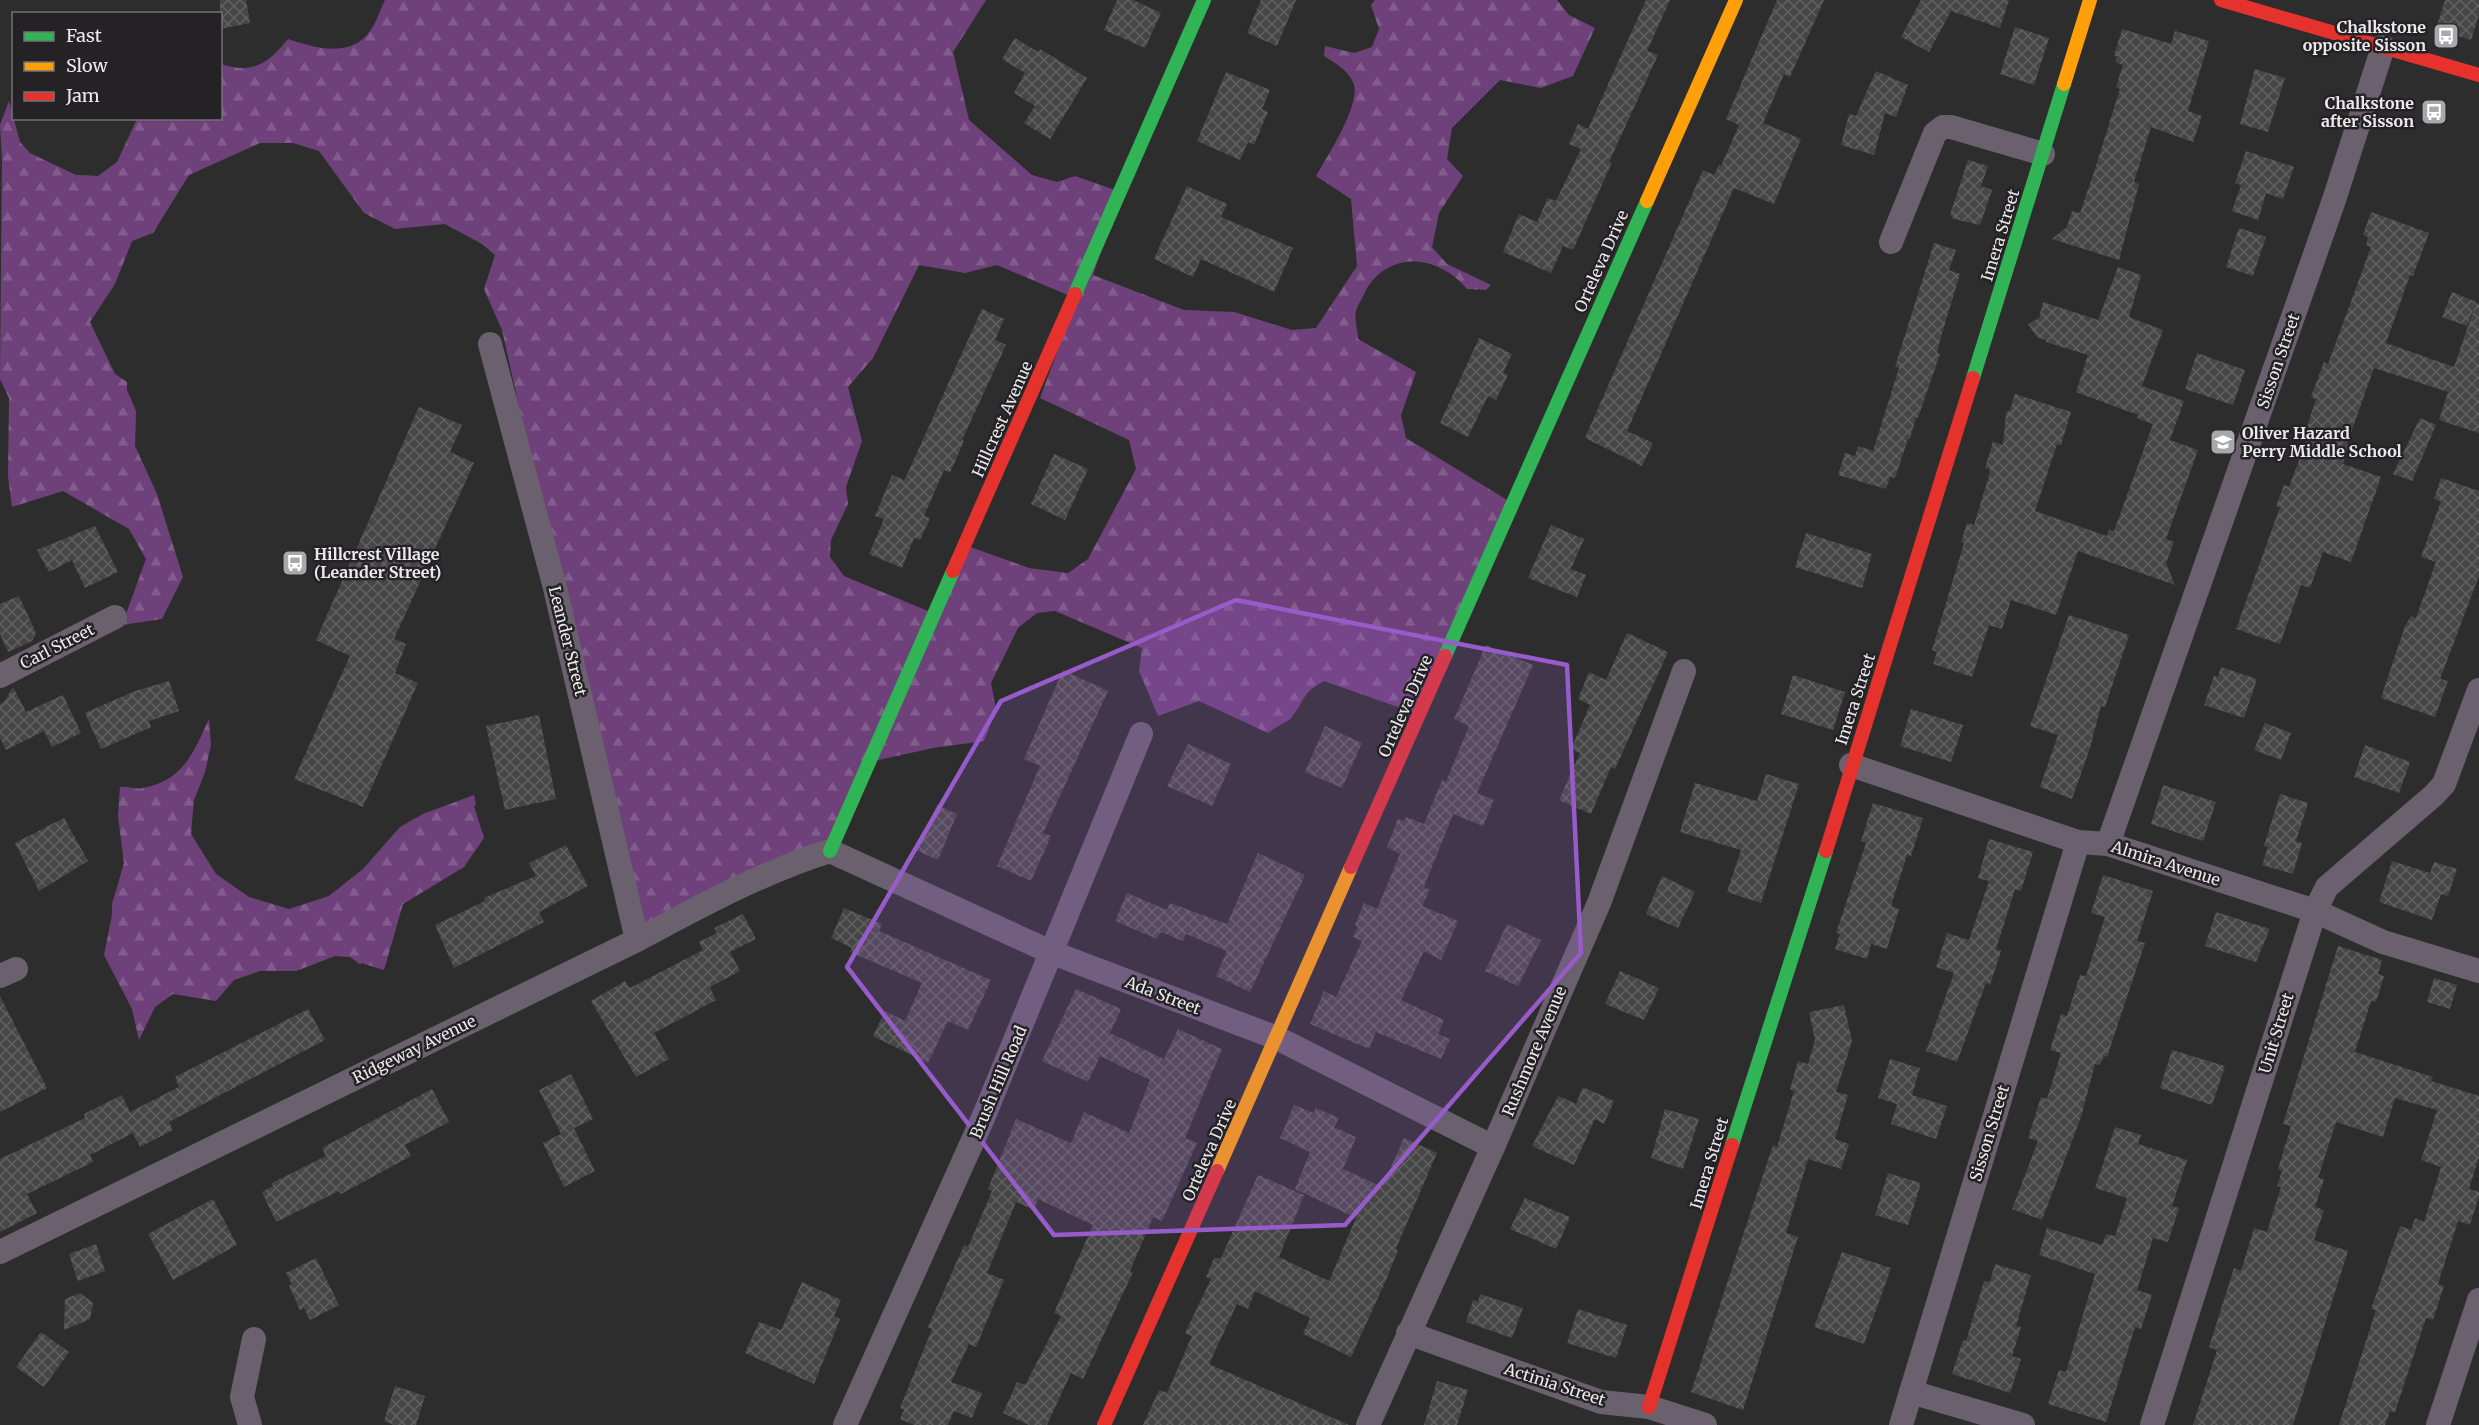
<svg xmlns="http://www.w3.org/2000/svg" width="2479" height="1425" viewBox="0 0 2479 1425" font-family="Merriweather,serif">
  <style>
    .forest { fill: url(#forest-firs); fill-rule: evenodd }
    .building { fill: url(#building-cross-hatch) }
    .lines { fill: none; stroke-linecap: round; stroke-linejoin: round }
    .street { stroke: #6a606e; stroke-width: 24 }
    .fast { stroke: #30b455; stroke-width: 14 }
    .slow { stroke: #ff9f0a; stroke-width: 14 }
    .jam { stroke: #e5322d; stroke-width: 14 }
    .marked { fill: #975bca; fill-opacity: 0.2; stroke: #975bca; stroke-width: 4.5; stroke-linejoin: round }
    .labels { text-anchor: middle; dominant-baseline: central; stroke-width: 5; stroke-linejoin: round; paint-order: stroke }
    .poi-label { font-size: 16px; font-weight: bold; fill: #eae9eb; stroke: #242225; text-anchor: end }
    .street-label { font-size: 16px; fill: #eae9eb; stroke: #242225 }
  </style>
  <defs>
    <pattern id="forest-firs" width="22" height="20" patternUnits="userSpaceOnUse" patternTransform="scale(1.5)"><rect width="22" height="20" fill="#6e417b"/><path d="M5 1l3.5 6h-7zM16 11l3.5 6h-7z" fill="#835c8e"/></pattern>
    <pattern id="building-cross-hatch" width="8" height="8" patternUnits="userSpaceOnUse" patternTransform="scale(1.5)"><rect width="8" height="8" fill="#474647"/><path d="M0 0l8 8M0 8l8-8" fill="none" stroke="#626162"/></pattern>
  </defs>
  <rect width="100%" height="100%" fill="#2e2d2e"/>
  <!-- forest -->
  <g class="forest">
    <path d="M385,0H986L953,52L969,120L1032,175L1057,182L1075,176L1121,192L1093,275L1184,310L1234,312L1292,330L1316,328L1357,266L1351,199L1316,176C1327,157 1360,106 1354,85C1350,71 1335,63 1324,56L1325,46L1354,53L1372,47L1379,29L1371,5L1375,0H1557L1569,15L1595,28L1573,76L1541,88L1500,80L1452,128L1447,159L1463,176L1439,213L1432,247L1447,264L1491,285L1486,290L1467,289C1438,254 1386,249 1364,294C1362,299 1357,306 1356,311C1354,319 1358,331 1358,339L1416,372L1401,415L1406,438L1512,503L1415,713L1324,681C1302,693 1306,698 1292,717C1287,723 1275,727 1268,733L1199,701L1158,716L1139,671L1142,648L1055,611L1037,613L1018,628L991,683L996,710L984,741L933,748L874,761L833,849L640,925L550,545L502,330L484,289L495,255L482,244L445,224L395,229L364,213L319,151L293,143H260L189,175L153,233L132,241L115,284L90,322L115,374L127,382V390L136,411L135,446L157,494L183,577L162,619L122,625L146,559L129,529L63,491L12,507L8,476L9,398L0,379L2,159L0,125L9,101L20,142L30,153L76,175L98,176L117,162L137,119L220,118L221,64C252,75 269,63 288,39C315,48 351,59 371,30C377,21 380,10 385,0ZM919,265L965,273L997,265L1077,299L1040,398L1129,440L1136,469L1088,559L1068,573L1029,568L970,547L935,614L844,576L830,557L831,540L848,504L846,487L862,441L848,387L873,358Z"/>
    <path d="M209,719L211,745L205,772L194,800L191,834L216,874L249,897L289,909L329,896L363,869L400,827L423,814L474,795L476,805L474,806L484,838L464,867L403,904L384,970L361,963V965L350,957L335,956L296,971H260L234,980L216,1001L173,994L155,1007L139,1040L132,1009L104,955L112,915V904L124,863L118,816L120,787C128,786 136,790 143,788C184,780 193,753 209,719Z"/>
  </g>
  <!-- building -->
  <g class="building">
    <path d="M220,0H246L250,23L220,29Z"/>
    <path d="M1117,0H1133L1161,13L1145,48L1104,30Z"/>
    <path d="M1261,0H1296L1277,46L1247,33Z"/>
    <path d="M1646,0H1670L1647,51L1658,55L1609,162H1612L1573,250L1563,246L1551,273L1503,252L1519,214L1537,222L1548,198L1556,201L1581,149L1569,144L1578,124L1588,129Z"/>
    <path d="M1777,0H1824L1790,77L1784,74L1763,123L1801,139L1774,204L1734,188L1627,431L1653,443L1642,466L1585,438L1703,170L1714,175L1719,165L1721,166L1739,125L1726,119Z"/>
    <path d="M1921,0H2009L2000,28L1951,11L1929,52L1901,37Z"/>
    <path d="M2445,0H2479V15L2471,40L2436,29Z"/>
    <path d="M2015,27L2049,38L2034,85L2000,74Z"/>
    <path d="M2122,29L2171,44L2175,31L2209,41L2188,111L2202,116L2193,142L2151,127L2134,182L2139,184L2119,260L2052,239L2067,227L2072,211L2080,213L2095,169L2120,89L2116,87L2123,65L2115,62L2117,56H2114Z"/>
    <path d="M1015,38L1038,52L1040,49L1087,78L1050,139L1024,123L1035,106L1014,93L1025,73L1002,59Z"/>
    <path d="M2255,69L2285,78L2268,132L2240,124Z"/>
    <path d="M1876,71L1908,85L1896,117L1885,113L1874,155L1841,145L1849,114L1856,116Z"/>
    <path d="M1226,72L1270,90L1262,109L1268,112L1254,145L1248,142L1240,160L1197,141Z"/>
    <path d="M2246,151L2294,167L2283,199L2266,193L2258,220L2232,211L2241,185L2235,183Z"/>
    <path d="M1968,160L1988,166L1981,186L1992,190L1980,225L1954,219L1950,215Z"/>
    <path d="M1187,186L1227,204L1221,217L1293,248L1274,292L1201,259L1193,277L1154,259Z"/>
    <path d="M2371,212L2429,233L2413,276L2410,275L2386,343L2454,367L2476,303L2479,304V433L2439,420L2448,392L2374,368L2347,444H2349L2343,464L2381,477L2351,562L2323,552L2310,588L2301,585L2280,644L2236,629L2280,507L2276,506L2284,485L2289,487L2309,434L2305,433L2316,399L2311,397L2324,362L2328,364L2371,247L2366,245L2368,237L2363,235Z"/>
    <path d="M2239,228L2266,237L2253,276L2226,267Z"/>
    <path d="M1934,243L1956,250L1949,270L1960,274L1940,340L1937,353L1940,354L1918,418L1916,417L1910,439H1908L1895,478L1890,477L1886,489L1838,475L1845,453L1855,456L1858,446L1873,451L1899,368L1895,367Z"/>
    <path d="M2118,267L2141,275L2129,317L2163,330L2142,386L2184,401L2170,440L2198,450L2166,539L2174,542L2166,563L2175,585L2078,551L2056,615L2011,600L2002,629L1989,625L1972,677L1933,664L1937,652L1932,650L1964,543L1961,542L1967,523L1974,525L1989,476L1990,469L1985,468L1993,442L2003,445L2006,413L2010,410L2015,394L2071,412L2061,445L2057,444L2035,511L2107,536L2109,530L2114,531L2153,424L2137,418L2138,415L2076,392L2088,355L2046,342V340L2037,337L2028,324L2039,318L2043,302L2098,320Z"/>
    <path d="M2452,292L2476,302L2467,326L2442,317Z"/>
    <path d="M982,309L1004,319L995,340L1006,345L962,440L964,441L950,473L944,470L924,516L930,518L920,540L914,538L902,568L869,554L884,519L875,516L892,475L904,480L906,477Z"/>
    <path d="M1479,338L1512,354L1503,373L1508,375L1496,400L1488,396L1468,437L1440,423Z"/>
    <path d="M2197,353L2245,370L2233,405L2185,389Z"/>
    <path d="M419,407L462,425L450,452L474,463L394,639L406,644L395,673L418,683L363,807L294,779L350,656L316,640Z"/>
    <path d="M2420,418L2436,425L2412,481L2393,474Z"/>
    <path d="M1054,454L1088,469L1065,520L1031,504Z"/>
    <path d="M2441,478L2479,491V576L2440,679L2448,681L2435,717L2381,698L2405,626L2411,616L2416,618L2436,562L2421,557L2441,501L2434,499Z"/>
    <path d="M1551,525L1584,539L1571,569L1586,575L1577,597L1528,578Z"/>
    <path d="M95,526L118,572L85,588L72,560L49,572L37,550Z"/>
    <path d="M1806,533L1872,554L1862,588L1795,567Z"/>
    <path d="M19,596L36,633L32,641L8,652L0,634V604Z"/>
    <path d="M2069,615L2129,635L2105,707L2101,706L2090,748L2072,799L2040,787L2058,735L2030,726Z"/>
    <path d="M1627,633L1668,652L1615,769L1611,767L1591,814L1559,800L1580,753L1571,749L1590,705L1578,699L1589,672L1606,680Z"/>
    <path d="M1486,645L1533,665L1477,793L1494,800L1483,826L1453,814L1424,887L1430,890L1422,906L1458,921L1441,960L1424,951L1401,1000L1444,1020L1438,1034L1450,1039L1441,1059L1376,1032L1369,1049L1310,1024L1324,991L1336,997L1362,941L1353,937L1358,927L1355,925L1364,903L1377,909L1400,854L1387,847L1398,819L1404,821L1406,817L1424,824L1442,780L1446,782L1469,726L1454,719Z"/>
    <path d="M2221,667L2257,679L2244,718L2204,705L2214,676L2218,677Z"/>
    <path d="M1063,670L1108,691L1043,833L1051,836L1031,881L997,866L1040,766L1024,759Z"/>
    <path d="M1793,675L1845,692L1833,730L1781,714Z"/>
    <path d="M169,681L179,711L149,721L151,727L101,749L85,713L135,691Z"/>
    <path d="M13,687L26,712L63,695L81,733L52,747L44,731L6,750L0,738V704L4,702Z"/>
    <path d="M1911,709L1963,725L1951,762L1900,746Z"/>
    <path d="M539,715L556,799L505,810L486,726Z"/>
    <path d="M2265,723L2291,733L2281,760L2254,750Z"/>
    <path d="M1325,726L1362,743L1342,788L1305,772Z"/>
    <path d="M1188,744L1231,764L1212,806L1167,786Z"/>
    <path d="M2365,745L2410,762L2399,793L2354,777Z"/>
    <path d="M1766,774L1799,784L1761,903L1727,892L1741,850L1680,832L1695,783L1757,801Z"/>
    <path d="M2163,785L2216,802L2203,841L2151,824Z"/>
    <path d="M2280,794L2308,803L2296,841L2302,843L2293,874L2262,865L2268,847L2264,846Z"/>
    <path d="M1873,803L1923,818L1911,856L1907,855L1891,906L1899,909L1887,949L1871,944L1867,959L1835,949L1840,934L1836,933L1866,843L1861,841Z"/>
    <path d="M937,805L957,814L938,860L916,850Z"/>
    <path d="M64,818L88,861L39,891L15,843Z"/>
    <path d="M1989,839L2033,852L2021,891L2015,889L1996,949L2001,951L1990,985L1986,983L1957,1062L1926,1051L1954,973L1936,967L1947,933L1969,940L1989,881L1978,878Z"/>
    <path d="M566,845L588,886L539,912L544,922L454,968L435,925L485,901L484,898L536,876L529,863Z"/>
    <path d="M1258,853L1305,875L1250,992L1216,976L1227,951L1186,934L1183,941L1161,932L1157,939L1115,921L1127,893L1167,910L1170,903L1227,924Z"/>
    <path d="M2392,861L2430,873L2434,862L2457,869L2448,896L2441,894L2432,920L2379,902Z"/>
    <path d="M2103,875L2153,891L2137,941L2145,943L2107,1057L2104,1056L2100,1065L2095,1064L2081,1117L2042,1220L2012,1209L2038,1141L2028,1138L2041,1097L2047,1099L2061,1053L2050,1050L2061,1014L2067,1016L2080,975L2086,976L2105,917L2091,913Z"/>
    <path d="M1662,876L1695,892L1678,928L1646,914Z"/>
    <path d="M844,908L882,924L879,931L991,980L968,1030L948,1021L928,1063L873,1036L885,1011L905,1021L922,983L850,952L852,948L831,938Z"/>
    <path d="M2216,912L2270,929L2256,962L2205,946Z"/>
    <path d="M743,914L756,939L730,952L740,971L710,987L716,1000L654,1033L669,1059L636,1077L591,1001L625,981L630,988L703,950L699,942L717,933L714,928Z"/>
    <path d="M1507,924L1541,940L1518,986L1485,971Z"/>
    <path d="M2338,946L2382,960L2378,974L2384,976L2376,1002L2371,1001L2355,1052L2433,1077L2431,1081L2479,1096V1157L2469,1189L2479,1192V1196L2470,1225L2458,1221L2438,1284L2444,1286L2433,1320L2426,1318L2395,1412L2390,1411L2385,1425H2339L2376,1310L2371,1309L2400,1226L2411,1230L2415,1218L2424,1222L2441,1167L2421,1160L2437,1110L2395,1098L2383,1137L2336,1122L2318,1178L2324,1179L2315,1207L2324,1210L2314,1240L2348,1251L2293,1425H2193L2217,1350L2209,1347L2234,1268L2241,1271L2254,1228L2267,1232L2281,1187L2277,1186L2282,1171L2278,1169L2291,1126L2283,1124Z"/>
    <path d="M1620,971L1659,988L1644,1020L1605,1004Z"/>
    <path d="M2434,978L2457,985L2450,1009L2427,1002Z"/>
    <path d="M1076,989L1121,1009L1110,1033L1164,1059L1178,1029L1222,1049L1185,1138L1197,1143L1162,1221L1153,1217L1130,1271L1133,1272L1083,1379L1071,1373L1047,1425H1029L1003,1413L1017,1382L1025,1385L1061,1316L1054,1313L1093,1225L1038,1199L1034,1210L1016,1202L987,1273L1004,1280L976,1347L969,1344L951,1382L982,1393L972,1418L954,1411L948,1425H914L900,1419L904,1410L900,1408L932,1329L928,1327L964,1245L968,1247L992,1191L988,1189L1016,1119L1071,1143L1084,1112L1129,1133L1150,1080L1100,1056L1088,1082L1042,1061Z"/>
    <path d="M0,996L47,1088L0,1112Z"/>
    <path d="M1844,1005L1852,1041L1836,1092L1848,1095L1835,1139L1849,1144L1841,1169L1808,1159L1786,1233L1798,1237L1743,1410L1691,1392L1773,1145L1777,1147L1794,1091L1790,1089L1798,1061L1808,1064L1815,1040L1809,1012Z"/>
    <path d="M308,1009L325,1040L169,1122L173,1130L140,1147L133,1133L90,1155L93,1162L27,1194L37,1213L0,1232V1159L85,1118L84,1114L122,1095L130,1112L179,1087L175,1077Z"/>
    <path d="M2172,1050L2225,1066L2212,1105L2160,1088Z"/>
    <path d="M1890,1059L1920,1068L1912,1095L1947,1106L1936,1139L1891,1124L1897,1104L1878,1098Z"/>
    <path d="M571,1074L593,1119L574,1128L595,1171L564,1187L543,1143L561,1134L539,1090Z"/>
    <path d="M1583,1087L1614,1101L1604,1124L1595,1119L1574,1165L1532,1146L1558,1096L1576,1104Z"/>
    <path d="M432,1089L449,1122L405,1145L411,1156L341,1194L339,1191L276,1222L262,1192L273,1186L272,1183L326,1156L322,1148Z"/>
    <path d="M1294,1105L1314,1113L1316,1108L1339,1118L1334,1127L1356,1137L1343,1169L1382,1187L1404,1138L1437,1153L1400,1239L1396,1249L1398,1250L1387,1278L1351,1357L1303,1334L1310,1318L1255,1291L1248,1309L1237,1304L1209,1364L1349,1425H1143L1159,1390L1167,1393L1192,1336L1185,1333L1211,1279L1206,1277L1214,1258H1221L1258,1175L1304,1195L1279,1257L1329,1281L1356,1218L1295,1189L1310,1152L1280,1138Z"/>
    <path d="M1665,1109L1699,1119L1683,1169L1651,1158Z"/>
    <path d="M2115,1127L2141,1135L2138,1144L2187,1160L2172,1206L2179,1208L2168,1242L2153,1238L2137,1290L2152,1295L2141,1329L2135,1327L2106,1422L2048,1404L2059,1370L2066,1372L2095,1274L2039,1255L2047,1228L2102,1245L2106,1234L2115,1236L2127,1198L2095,1188Z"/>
    <path d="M1888,1173L1921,1183L1908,1225L1875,1215Z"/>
    <path d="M1525,1198L1570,1217L1556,1249L1510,1229Z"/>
    <path d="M213,1199L237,1245L173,1280L148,1234Z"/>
    <path d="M96,1244L105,1271L78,1281L69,1254Z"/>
    <path d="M1842,1252L1891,1268L1864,1344L1814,1327Z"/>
    <path d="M316,1258L339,1305L310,1320L304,1308L300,1310L289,1286L292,1284L286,1273Z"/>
    <path d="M1995,1264L2031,1275L2016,1326L2021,1327L2012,1356L2021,1359L2010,1393L1952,1374L1963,1340L1966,1341L1984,1281L1990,1282Z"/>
    <path d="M802,1282L841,1300L834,1316L840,1319L814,1384L745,1353L759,1322L781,1330Z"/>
    <path d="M80,1293L93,1303L90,1319L64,1330L65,1299Z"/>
    <path d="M1480,1294L1523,1308L1512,1338L1466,1322L1473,1300L1478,1302Z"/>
    <path d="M1578,1309L1627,1325L1616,1358L1567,1343Z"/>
    <path d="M41,1332L69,1352L44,1387L16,1367Z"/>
    <path d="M1437,1381L1468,1390L1457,1425H1424Z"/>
    <path d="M395,1386L425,1396L416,1425H394L384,1421Z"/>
  </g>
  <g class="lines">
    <!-- street -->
    <g class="street">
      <path d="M1891,242L1935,133L1943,127H1951L2043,154"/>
      <path d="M490,344L555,588L637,940"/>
      <path d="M0,676L115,617"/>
      <path d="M1851,765L2078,842L2108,844L2315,911L2383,942L2479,971"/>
      <path d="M2108,844L2334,200L2383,47"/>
      <path d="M0,976L16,969"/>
      <path d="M0,1252L637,940C699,907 762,872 830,851L1053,953L1277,1038L1493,1147"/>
      <path d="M1408,1333L1601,1402L1649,1407L1705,1425"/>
      <path d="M1911,1392L2023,1425"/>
      <path d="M250,1425L242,1397L254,1339"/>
      <path d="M845,1425L983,1118L1141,734"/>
      <path d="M1368,1425L1493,1147L1599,903L1684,671"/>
      <path d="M1901,1425L2078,842"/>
      <path d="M2152,1425L2315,911L2327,887L2434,795L2444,784L2479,690"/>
      <path d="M2438,1425L2479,1300"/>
    </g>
    <!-- fast -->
    <g class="fast">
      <path d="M1075,294L1204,0"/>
      <path d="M1973,378L2064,84"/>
      <path d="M1445,656L1647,201"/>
      <path d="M830,851L953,571"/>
      <path d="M1732,1145L1826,851"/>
    </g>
    <!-- slow -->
    <g class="slow">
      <path d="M2064,84L2090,0"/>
      <path d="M1647,201L1736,0"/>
      <path d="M1217,1171L1351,867"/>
    </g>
    <!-- jam -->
    <g class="jam">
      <path d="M2221,0L2479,75"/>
      <path d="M953,571L1075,294"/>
      <path d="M1826,851L1973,378"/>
      <path d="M1351,867L1445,656"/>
      <path d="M1649,1407L1732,1145"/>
      <path d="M1104,1425L1217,1171"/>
    </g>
  </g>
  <!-- marked area -->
  <path class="marked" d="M1236,600L1567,665L1581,953L1345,1225L1054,1235L847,967L1001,701Z"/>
  <!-- icons -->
  <defs>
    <g id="bus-square" transform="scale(1.35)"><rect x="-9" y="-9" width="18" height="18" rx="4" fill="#a8a7a9" stroke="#242225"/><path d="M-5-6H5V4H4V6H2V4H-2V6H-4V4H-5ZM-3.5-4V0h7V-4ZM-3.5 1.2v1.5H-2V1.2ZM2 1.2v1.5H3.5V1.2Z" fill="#fff"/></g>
    <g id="school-square" transform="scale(1.35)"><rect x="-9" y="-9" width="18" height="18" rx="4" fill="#a8a7a9" stroke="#242225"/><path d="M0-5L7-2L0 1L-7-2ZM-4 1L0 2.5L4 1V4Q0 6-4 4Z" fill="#fff"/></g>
  </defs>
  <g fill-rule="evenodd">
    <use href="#bus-square" x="2446" y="36"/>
    <use href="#bus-square" x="2434" y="112"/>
    <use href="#school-square" x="2223" y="442"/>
    <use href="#bus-square" x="295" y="563"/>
  </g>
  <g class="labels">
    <!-- poi labels -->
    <g class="poi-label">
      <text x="2426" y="27">Chalkstone<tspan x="2426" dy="18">opposite Sisson</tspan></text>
      <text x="2414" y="103">Chalkstone<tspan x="2414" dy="18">after Sisson</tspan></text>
      <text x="2242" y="433" text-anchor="start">Oliver Hazard<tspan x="2242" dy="18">Perry Middle School</tspan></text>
      <text x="314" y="554" text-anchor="start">Hillcrest Village<tspan x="314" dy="18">(Leander Street)</tspan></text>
    </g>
    <!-- street labels -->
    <g class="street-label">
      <text transform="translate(2000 235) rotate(-73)">Imera Street</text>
      <text transform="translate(1601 261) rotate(-66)">Orteleva Drive</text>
      <text transform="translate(2278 361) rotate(-71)">Sisson Street</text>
      <text transform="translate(1002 419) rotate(-66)">Hillcrest Avenue</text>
      <text transform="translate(568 641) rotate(76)">Leander Street</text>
      <text transform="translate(57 646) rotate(-27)">Carl Street</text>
      <text transform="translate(1855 699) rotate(-72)">Imera Street</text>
      <text transform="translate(1405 706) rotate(-66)">Orteleva Drive</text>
      <text transform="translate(2166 863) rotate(18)">Almira Avenue</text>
      <text transform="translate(1163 995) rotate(21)">Ada Street</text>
      <text transform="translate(2276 1033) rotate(-73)">Unit Street</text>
      <text transform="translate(414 1049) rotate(-26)">Ridgeway Avenue</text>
      <text transform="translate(1534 1051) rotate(-67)">Rushmore Avenue</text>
      <text transform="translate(998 1082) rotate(-67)">Brush Hill Road</text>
      <text transform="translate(1989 1133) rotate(-73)">Sisson Street</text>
      <text transform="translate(1209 1150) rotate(-66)">Orteleva Drive</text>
      <text transform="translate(1709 1163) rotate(-73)">Imera Street</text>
      <text transform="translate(1555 1384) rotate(18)">Actinia Street</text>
    </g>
  </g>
  <!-- legend -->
  <rect x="12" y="12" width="210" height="108" fill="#242225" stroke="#737274" stroke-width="1.5"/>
  <rect x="24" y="32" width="30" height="9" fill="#30b455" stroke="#737274" stroke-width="1.5"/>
  <text x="66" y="42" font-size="18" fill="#eae9eb">Fast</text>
  <rect x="24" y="62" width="30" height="9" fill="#ff9f0a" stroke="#737274" stroke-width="1.5"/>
  <text x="66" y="72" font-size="18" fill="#eae9eb">Slow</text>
  <rect x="24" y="92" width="30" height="9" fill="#e5322d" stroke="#737274" stroke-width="1.5"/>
  <text x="66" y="102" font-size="18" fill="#eae9eb">Jam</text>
</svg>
